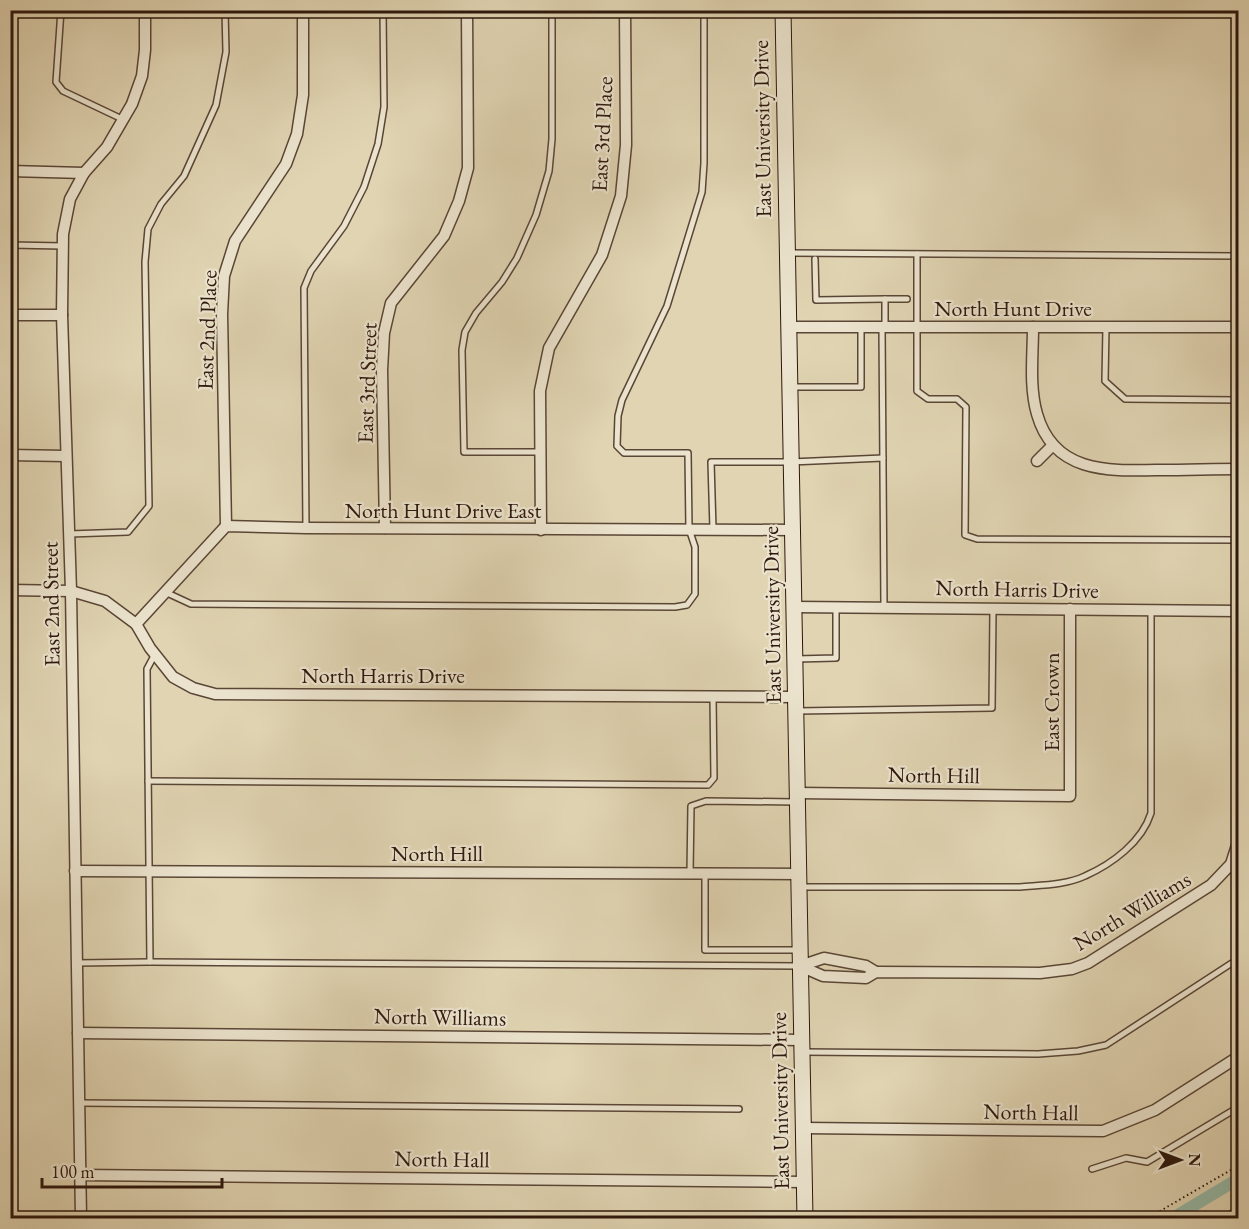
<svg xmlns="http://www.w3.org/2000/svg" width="1249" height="1229" viewBox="0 0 1249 1229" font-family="'EB Garamond',serif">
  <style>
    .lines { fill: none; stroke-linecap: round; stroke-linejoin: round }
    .canal { stroke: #95b9a6; stroke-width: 12 }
    .lane-casing { stroke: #5a4636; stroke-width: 8 }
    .street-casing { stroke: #5a4636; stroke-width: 13 }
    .secondary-casing { stroke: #2d170d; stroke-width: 17 }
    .path { stroke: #2d170d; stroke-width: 2; stroke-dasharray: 1.5 3; stroke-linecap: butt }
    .lane { stroke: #ebe3cd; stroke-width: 5 }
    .street { stroke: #ebe3cd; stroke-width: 10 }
    .secondary { stroke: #ebe3cd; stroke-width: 15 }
    .labels { text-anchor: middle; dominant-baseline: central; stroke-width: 4.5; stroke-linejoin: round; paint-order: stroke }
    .street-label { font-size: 22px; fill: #2d170d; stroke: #ebe3cd }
  </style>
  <rect width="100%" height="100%" fill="#e0d4b2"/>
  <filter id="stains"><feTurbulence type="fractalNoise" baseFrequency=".00333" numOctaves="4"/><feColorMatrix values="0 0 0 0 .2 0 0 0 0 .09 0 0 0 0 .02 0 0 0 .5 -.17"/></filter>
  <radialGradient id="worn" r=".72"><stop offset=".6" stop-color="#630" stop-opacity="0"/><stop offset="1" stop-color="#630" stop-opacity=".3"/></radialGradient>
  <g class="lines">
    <!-- canal -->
    <path class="canal" d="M1173,1218L1238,1179"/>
    <!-- lane casing -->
    <g class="lane-casing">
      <g id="lane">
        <path d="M61,10L56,82L63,91L122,119"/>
        <path d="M10,245L63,246"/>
        <path d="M790,253L1238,256"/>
        <path d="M917,254V391L928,399H957L966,407L965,535L977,539L1238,540"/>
        <path d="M815,259L816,300L885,299"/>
        <path d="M882,327L884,607"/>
        <path d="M885,327V299H907"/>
        <path d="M1106,327L1105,381L1125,399L1238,400"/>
        <path d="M791,387H861V327"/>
        <path d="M540,452H464L462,350L465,332L476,313L502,282L517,258L536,215L549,171L552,139V10"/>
        <path d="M306,528L304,288L311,271L344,226L364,187L378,144L384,107L383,10"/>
        <path d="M713,529L711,462H791L883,458"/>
        <path d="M69,534L128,532L149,506L145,262L148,229L161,204L184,176L216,105L226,52L225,10"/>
        <path d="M165,592L191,604L675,607L687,605L695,594V547L689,529L688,453H624L617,446L618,416L622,400L667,306L702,192L704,163V10"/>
        <path d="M796,659L836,658V607"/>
        <path d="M797,711L992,708L993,610"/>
        <path d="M148,781L708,785L714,778L713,697"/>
        <path d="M690,873L691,806L706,801L796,802"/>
        <path d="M705,873V950H798"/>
        <path d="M801,887H1020C1041,885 1066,885 1085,876C1112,864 1142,842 1151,813V611"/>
        <path d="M150,962L147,669L155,654"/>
        <path d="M77,963L150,962L798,966"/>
        <path d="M803,1052L1038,1054L1078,1051L1106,1045L1238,959"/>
        <path d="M79,1103L739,1109"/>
        <path d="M1092,1169L1126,1158L1147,1162L1232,1111"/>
      </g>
    </g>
    <!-- street casing -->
    <g class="street-casing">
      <g id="street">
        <path d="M10,171L84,173"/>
        <path d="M10,315H62"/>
        <path d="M788,327H1238"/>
        <path d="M1033,327C1033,355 1029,387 1037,414C1054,474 1109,471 1161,470C1187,470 1213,469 1238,469"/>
        <path d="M10,455L65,456"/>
        <path d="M1037,461L1053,445"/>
        <path d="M226,526L222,314L224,276L235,241L286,164L297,134L303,95V10"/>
        <path d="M385,528L382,370L384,333L391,303L444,236L459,201L468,168L467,10"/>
        <path d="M541,530L540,391L549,348L602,255L621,196L626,145L625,10"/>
        <path d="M10,590L71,591L105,601L136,624L150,648L173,677L193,688L215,694L796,697"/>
        <path d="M794,607L1238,611"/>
        <path d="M136,624L226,526L306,528L793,530"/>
        <path d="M797,793L1070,796V609"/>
        <path d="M75,871L798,874"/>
        <path d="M800,966L823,976L866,978L876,972L1040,973L1072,969L1088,963L1211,885L1231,864L1238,842"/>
        <path d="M800,966L824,958L866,966L876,972"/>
        <path d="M78,1033L801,1040"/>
        <path d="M803,1128L1103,1131L1155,1110L1238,1057"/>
        <path d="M80,1175L804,1182"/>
        <path d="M81,1218L71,591L62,315L63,234L70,199L84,173L107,147L132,104L142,76L145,50V10"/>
      </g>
    </g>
    <!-- secondary casing -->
    <g class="secondary-casing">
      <path id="secondary" d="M783,10L805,1218"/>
    </g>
    <!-- path -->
    <g class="path">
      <path d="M1148,1218L1238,1166"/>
      <path d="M1218,1218L1238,1206"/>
    </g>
    <!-- lane -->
    <use href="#lane" class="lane"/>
    <!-- street -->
    <use href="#street" class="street"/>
    <!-- secondary -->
    <use href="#secondary" class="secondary"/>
  </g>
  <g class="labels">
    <!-- street labels -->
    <g class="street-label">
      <text transform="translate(762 129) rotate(-91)">East University Drive</text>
      <text transform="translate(602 134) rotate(-87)">East 3rd Place</text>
      <text x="1013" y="308">North Hunt Drive</text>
      <text transform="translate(207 330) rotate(-88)">East 2nd Place</text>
      <text transform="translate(367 383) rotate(-88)">East 3rd Street</text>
      <text x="443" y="510">North Hunt Drive East</text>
      <text transform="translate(1017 589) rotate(1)">North Harris Drive</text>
      <text transform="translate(51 604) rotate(-91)">East 2nd Street</text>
      <text transform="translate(772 615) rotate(-91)">East University Drive</text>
      <text x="383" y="675">North Harris Drive</text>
      <text transform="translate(1051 702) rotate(-90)">East Crown</text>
      <text transform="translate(934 775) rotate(1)">North Hill</text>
      <text x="437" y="853">North Hill</text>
      <text transform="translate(1132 911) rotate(-31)">North Williams</text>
      <text transform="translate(440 1017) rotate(1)">North Williams</text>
      <text transform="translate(780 1101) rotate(-91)">East University Drive</text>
      <text transform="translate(1031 1112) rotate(1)">North Hall</text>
      <text transform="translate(442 1159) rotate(1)">North Hall</text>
    </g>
  </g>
  <!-- margin -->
  <rect width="1249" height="1229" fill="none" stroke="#e0d4b2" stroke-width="36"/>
  <rect x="12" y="12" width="1225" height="1205" fill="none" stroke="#2d170d" stroke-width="3"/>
  <rect x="18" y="18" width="1213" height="1193" fill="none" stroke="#2d170d" stroke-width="1.5"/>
  <!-- north arrow -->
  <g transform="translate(1180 1160) rotate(90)" stroke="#ebe3cd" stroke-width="4.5" paint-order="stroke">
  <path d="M0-4.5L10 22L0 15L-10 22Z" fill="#2d170d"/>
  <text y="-9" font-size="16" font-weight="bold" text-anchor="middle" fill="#2d170d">N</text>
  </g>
  <!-- scale -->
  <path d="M42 1178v9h180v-9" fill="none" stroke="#2d170d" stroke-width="3"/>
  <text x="51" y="1178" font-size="18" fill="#2d170d" stroke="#ebe3cd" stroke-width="4.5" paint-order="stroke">100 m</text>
  <rect width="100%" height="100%" filter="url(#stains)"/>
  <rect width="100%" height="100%" fill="url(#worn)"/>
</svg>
